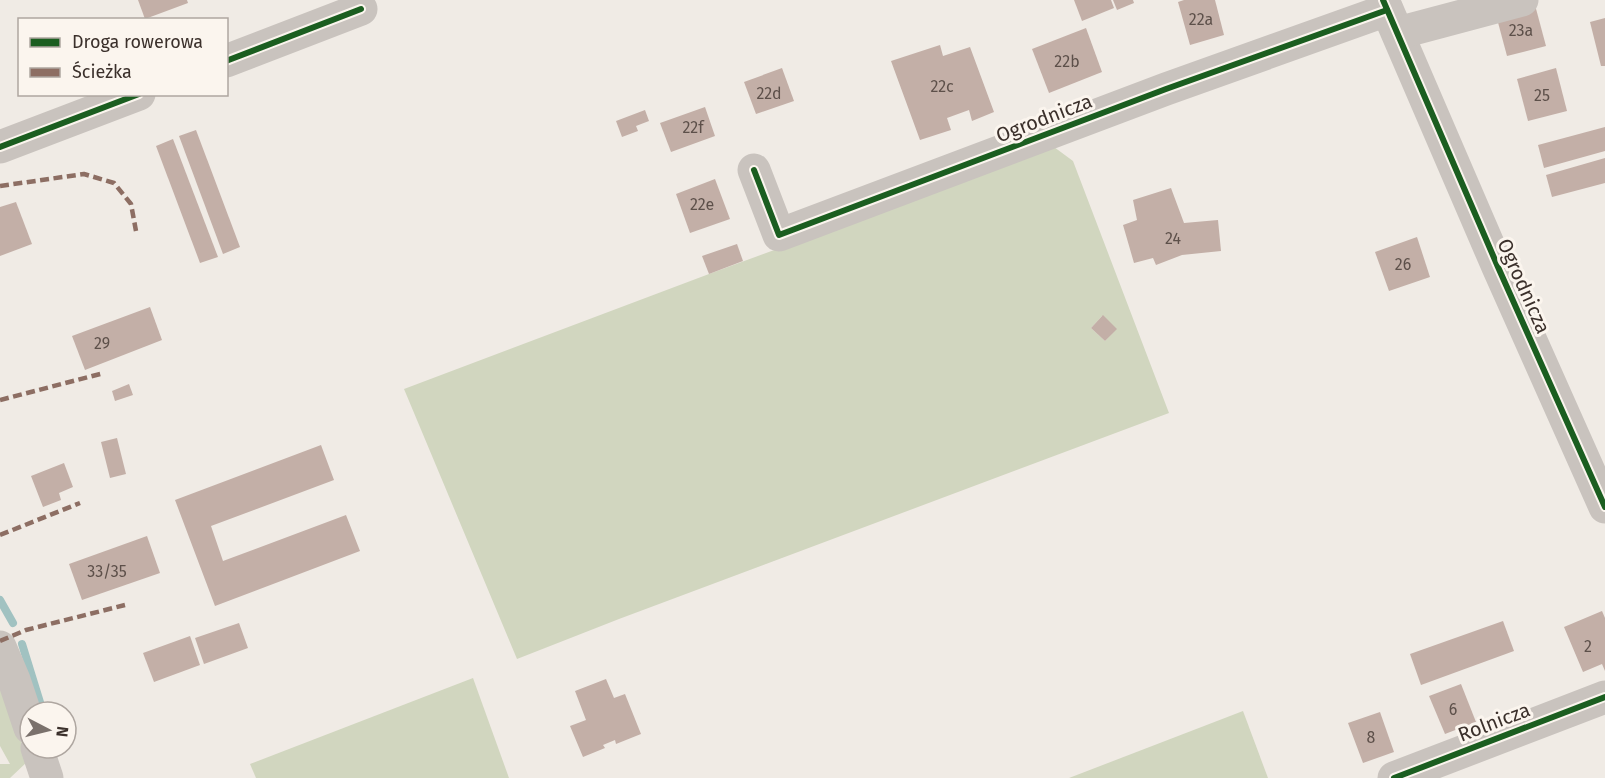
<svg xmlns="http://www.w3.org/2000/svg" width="1605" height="778" viewBox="0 0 1605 778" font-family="'Fira Sans',sans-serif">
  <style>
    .green { fill: #d1d6bf; fill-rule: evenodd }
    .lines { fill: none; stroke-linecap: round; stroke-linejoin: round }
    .stream { stroke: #a1c2c1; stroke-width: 8 }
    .building { fill: #c3afa7 }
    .minor { stroke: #c9c3be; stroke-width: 33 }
    .quiet { stroke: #8d6e63; stroke-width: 4.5; stroke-dasharray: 9 4.5; stroke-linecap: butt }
    .cycleway-casing { stroke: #fbf5ee; stroke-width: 10 }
    .cycleway { stroke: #1b5e20; stroke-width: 6 }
    .labels { text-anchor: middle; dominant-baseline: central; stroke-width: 6; stroke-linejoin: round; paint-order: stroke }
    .number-label { font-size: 16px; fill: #5d504a }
    .street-label { font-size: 20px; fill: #3b302b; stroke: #fbf5ee }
  </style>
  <rect width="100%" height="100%" fill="#f0ebe5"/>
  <!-- green -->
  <g class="green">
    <path d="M1054,147L1073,161L1169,413L619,619L517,659L404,389L709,274ZM1102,316L1116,329L1105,341L1091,328Z"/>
    <path d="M473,678L509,778H256L250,764Z"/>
    <path d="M0,681L28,761L10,778H0V764H10L0,746Z"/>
    <path d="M1243,711L1268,778H1069Z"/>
  </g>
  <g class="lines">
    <!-- stream -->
    <g class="stream">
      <path d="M0,600L13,623"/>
      <path d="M22,644L43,712"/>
    </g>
  </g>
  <!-- building -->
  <g class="building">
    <path d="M138,0H187L188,3L145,19Z"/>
    <path d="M1074,0H1111L1114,8L1082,21Z"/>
    <path d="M1113,0H1133L1134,3L1117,10Z"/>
    <path d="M1184,0H1215L1224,35L1190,45L1178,2Z"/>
    <path d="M1535,5L1546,46L1507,56L1496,15Z"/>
    <path d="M1605,18V66H1601L1590,22Z"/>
    <path d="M1086,28L1102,72L1049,93L1032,49Z"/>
    <path d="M940,45L943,56L970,47L994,112L972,121L969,110L947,118L951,130L920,140L891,61Z"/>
    <path d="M782,68L794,101L756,114L744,82Z"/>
    <path d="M1556,68L1567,111L1528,121L1517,79Z"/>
    <path d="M705,107L715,136L671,152L660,123Z"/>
    <path d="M645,110L649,121L636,126L638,131L622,137L616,121Z"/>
    <path d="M1605,127V151L1544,168L1538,145Z"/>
    <path d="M196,130L240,247L223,254L179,136Z"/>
    <path d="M173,139L218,257L200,263L156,146Z"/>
    <path d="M1605,158V183L1552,197L1546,175Z"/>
    <path d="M715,179L730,219L690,233L676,194Z"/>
    <path d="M1171,188L1184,223L1218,220L1221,251L1182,255L1156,265L1153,258L1134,263L1123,225L1137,220L1133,200Z"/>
    <path d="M16,202L32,244L0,256V207Z"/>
    <path d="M1417,237L1430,277L1389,291L1375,252Z"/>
    <path d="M737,244L743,261L709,274L702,256Z"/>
    <path d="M150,307L162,340L85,370L72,336Z"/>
    <path d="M1103,315L1117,329L1105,341L1091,328Z"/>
    <path d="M129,384L133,395L115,401L112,391Z"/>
    <path d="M117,438L126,474L110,478L101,442Z"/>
    <path d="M321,445L334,480L211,526L223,561L346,515L360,551L215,606L175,500Z"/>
    <path d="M64,463L73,487L59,493L61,500L43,507L31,476Z"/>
    <path d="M147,536L160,573L82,600L69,564Z"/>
    <path d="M1602,611L1605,618V671L1602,664L1583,672L1564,627Z"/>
    <path d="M1503,621L1514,651L1421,685L1410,654Z"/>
    <path d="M239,623L248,648L204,664L195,638Z"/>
    <path d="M190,636L200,665L154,682L143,653Z"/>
    <path d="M606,679L614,698L625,694L641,734L616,744L615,740L603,745L605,748L583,757L570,726L586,720L575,691Z"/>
    <path d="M1461,684L1476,722L1445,734L1429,696Z"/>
    <path d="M1380,712L1394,752L1363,763L1348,723Z"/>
  </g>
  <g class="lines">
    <!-- minor -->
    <g class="minor">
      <path d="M1383,0L1498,267L1605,507"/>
      <path d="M1398,33L1522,0"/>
      <path d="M226,61L361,9"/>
      <path d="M0,147L139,94"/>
      <path d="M754,170L779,235L1166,89L1387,10"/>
      <path d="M0,647L14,680L30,728"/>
      <path d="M37,748L47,778"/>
      <path d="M1394,778L1605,697"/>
    </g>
    <!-- quiet -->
    <g class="quiet">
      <path d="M0,186L84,174L114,183L131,204L136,231"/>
      <path d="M0,400L104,373"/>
      <path d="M0,535L80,503"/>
      <path d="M0,641L26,630L125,605"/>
    </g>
    <!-- cycleway casing -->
    <g class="cycleway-casing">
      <g id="cycleway">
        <path d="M1383,0L1498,267L1605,507"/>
        <path d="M226,61L361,9"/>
        <path d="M0,147L139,94"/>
        <path d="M754,170L779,235L1166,89L1387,10"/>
        <path d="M1394,778L1605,697"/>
      </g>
    </g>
    <!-- cycleway -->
    <use href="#cycleway" class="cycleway"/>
  </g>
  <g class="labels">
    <!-- number labels -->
    <g class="number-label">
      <text x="1201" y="19">22a</text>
      <text x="1521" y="30">23a</text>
      <text x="1067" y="61">22b</text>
      <text x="942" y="86">22c</text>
      <text x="769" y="93">22d</text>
      <text x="1542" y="95">25</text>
      <text x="693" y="127">22f</text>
      <text x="702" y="204">22e</text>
      <text x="1173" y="238">24</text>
      <text x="1403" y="264">26</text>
      <text x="102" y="343">29</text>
      <text x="107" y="571">33/35</text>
      <text x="1588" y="646">2</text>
      <text x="1453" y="709">6</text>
      <text x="1371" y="737">8</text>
    </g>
    <!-- street labels -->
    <g class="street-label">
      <text transform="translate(1044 118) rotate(-21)">Ogrodnicza</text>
      <text transform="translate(1524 286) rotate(66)">Ogrodnicza</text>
      <text transform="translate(1494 722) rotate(-21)">Rolnicza</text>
    </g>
  </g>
  <!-- legend -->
  <rect x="18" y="18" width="210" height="78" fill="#fbf5ee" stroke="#aea6a0" stroke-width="1.5"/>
  <rect x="30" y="38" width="30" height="9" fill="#1b5e20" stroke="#aea6a0" stroke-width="1.5"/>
  <text x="72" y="48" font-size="18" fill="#3b302b">Droga rowerowa</text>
  <rect x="30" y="68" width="30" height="9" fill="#8d6e63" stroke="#aea6a0" stroke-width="1.5"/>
  <text x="72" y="78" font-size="18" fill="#3b302b">Ścieżka</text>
  <!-- north arrow -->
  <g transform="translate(48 730) rotate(97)"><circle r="28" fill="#fbf5ee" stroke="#aea6a0" stroke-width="1.5"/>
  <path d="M0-4.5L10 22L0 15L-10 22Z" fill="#7a716c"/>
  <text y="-9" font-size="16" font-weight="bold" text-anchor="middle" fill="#3b302b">N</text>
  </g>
</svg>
